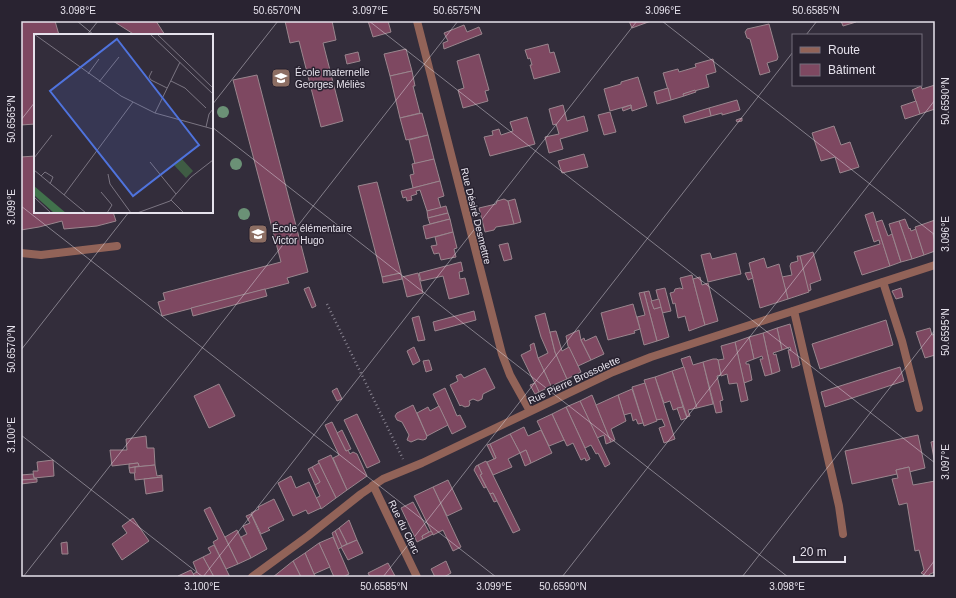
<svg xmlns="http://www.w3.org/2000/svg" width="956" height="598" viewBox="0 0 956 598" font-family="Arial,sans-serif">
  <style>
    .building { fill: #7e4861; stroke: #9a868e }
    .lines { fill: none; stroke-linecap: round; stroke-linejoin: round }
    .path { stroke: #888390; stroke-width: 2.5; stroke-dasharray: 1 3; stroke-linecap: butt }
    .lane { stroke: #926358; stroke-width: 8 }
    .street { stroke: #926358; stroke-width: 8 }
    .tree { fill: #6b9176 }
    .ticks { fill: none; stroke: #e6e2ec; stroke-width: 1; stroke-opacity: 0.45 }
    .labels { text-anchor: middle; dominant-baseline: central; stroke-width: 3; stroke-linejoin: round; paint-order: stroke }
    .poi-label { font-size: 10px; fill: #e6e2ec; stroke: #292331; text-anchor: start }
    .street-label { font-size: 10px; fill: #e6e2ec; stroke: #292331 }
    .inset-road { fill: none; stroke: #7b7582; stroke-width: 1 }
    .view { fill: #4f73dd; fill-opacity: 0.15; stroke: #4f73dd; stroke-width: 2 }
    .inset-edge { fill: none; stroke: #e6e2ec; stroke-width: 2 }
    .neatline { fill: none; stroke: #e6e2ec; stroke-width: 1.5 }
    .ticks-label { font-size: 10px; text-anchor: middle; fill: #e6e2ec }
  </style>
  <rect width="100%" height="100%" fill="#332d3b"/>
  <!-- building -->
  <g class="building">
    <path d="M21,21H55L59,35H35V124L21,125Z"/>
    <path d="M113,21H156L165,35H135Z"/>
    <path d="M285,21H332L336,40L323,43L343,121L321,127L299,41L290,43Z"/>
    <path d="M368,21H388L391,32L373,37Z"/>
    <path d="M629,21H651L632,28Z"/>
    <path d="M841,21H856V22L843,26Z"/>
    <path d="M769,24L778,57L777,60L767,63L770,72L760,75L750,39L747,38L745,32L747,29Z"/>
    <path d="M464,25L467,32L479,27L482,34L444,49L443,43L448,41L444,33Z"/>
    <path d="M548,44L550,53L554,52L560,72L534,79L530,65H532L530,58L528,59L525,50Z"/>
    <path d="M406,49L412,71L390,76L384,54Z"/>
    <path d="M358,52L360,61L347,64L345,55Z"/>
    <path d="M479,54L489,90L485,91L488,101L463,108L458,90L464,88L457,61Z"/>
    <path d="M713,59L716,72L706,75L709,87L683,94L684,96L671,100L663,73L678,69L679,72L696,67L695,64Z"/>
    <path d="M412,71L415,86H413L420,113L400,118L390,76Z"/>
    <path d="M257,75L308,272L287,278L289,283L162,316L158,302L165,300L163,293L281,262L233,80Z"/>
    <path d="M638,77L647,106L632,111L631,105L610,111L604,89L621,84V82Z"/>
    <path d="M935,85V109L920,114L912,90L921,86L922,89Z"/>
    <path d="M668,88L671,100L657,104L654,92Z"/>
    <path d="M695,90L696,92L684,96L683,94Z"/>
    <path d="M737,100L740,110L722,115V113L711,116L709,108Z"/>
    <path d="M916,101L920,114L905,119L901,106Z"/>
    <path d="M563,105L567,121L584,116L588,131L560,139L563,149L549,153L545,137L559,134L556,124L553,125L549,109Z"/>
    <path d="M631,105V108L623,111L622,108Z"/>
    <path d="M709,108L711,116L685,123L683,116Z"/>
    <path d="M610,112L616,132L604,135L598,115Z"/>
    <path d="M422,113L428,135L406,140L400,118Z"/>
    <path d="M527,117L535,144L490,156L484,137L493,135L492,131L499,129L501,135L513,131L510,122Z"/>
    <path d="M742,118V121L737,122L736,120Z"/>
    <path d="M834,126L841,145L850,142L859,167L840,173L835,157L821,161L812,133Z"/>
    <path d="M428,135L434,159L415,164L409,140Z"/>
    <path d="M584,154L588,167L562,173L558,161Z"/>
    <path d="M35,156V212H113L116,221L97,226L64,229L62,221L39,227L21,230V157Z"/>
    <path d="M434,159L440,181L413,188L410,175L414,174L412,164Z"/>
    <path d="M440,181L444,196L438,198L441,208L427,211L420,190L416,191L417,194L411,196L412,200L407,201L406,197L403,198L401,191Z"/>
    <path d="M377,182L401,273L382,277L358,186Z"/>
    <path d="M504,199L508,201L514,224L496,227L494,230L485,232L479,208L496,204L497,201Z"/>
    <path d="M515,199L521,222L514,224L508,201Z"/>
    <path d="M446,206L448,213L428,218L427,211Z"/>
    <path d="M873,212L890,266L862,275L854,252L880,244L879,240L874,242L865,215Z"/>
    <path d="M448,213L450,219L430,224L428,218Z"/>
    <path d="M450,219L453,232L426,239L423,226Z"/>
    <path d="M905,219L909,229L910,228L911,231L916,229L924,255L912,259L899,221Z"/>
    <path d="M882,220L888,236L892,234L901,262L890,266L876,222Z"/>
    <path d="M935,220V233L933,234L935,241V251L924,255L915,227Z"/>
    <path d="M899,221L912,259L901,262L889,224Z"/>
    <path d="M453,232L457,248L454,249L456,257L441,260L439,253L434,254L431,246L437,245L435,237Z"/>
    <path d="M508,243L512,259L504,261L499,245Z"/>
    <path d="M813,252L821,280L810,284L811,290L808,291L800,256Z"/>
    <path d="M710,253L712,259L736,253L741,274L708,282L701,255Z"/>
    <path d="M797,256H800L809,292L788,299L782,277L792,275L790,266L791,263L798,261Z"/>
    <path d="M764,258L767,268L779,264L788,299L760,308L749,263Z"/>
    <path d="M461,262L463,271L459,272L460,279L465,278L469,294L449,299L443,276L421,281L419,273Z"/>
    <path d="M751,272L753,278L748,280L745,273Z"/>
    <path d="M401,273L402,279L383,283L382,277Z"/>
    <path d="M418,273L423,293L407,297L402,277Z"/>
    <path d="M692,275L705,325L689,331L685,316L678,318L675,303L673,304L670,293L674,292L675,289L680,288L683,289L680,278Z"/>
    <path d="M700,277L702,285L708,283L718,321L705,325L693,279Z"/>
    <path d="M309,287L316,306L312,308L304,289Z"/>
    <path d="M665,288L671,311L662,313L656,290Z"/>
    <path d="M901,288L903,297L896,299L892,291Z"/>
    <path d="M265,289L267,296L193,316L191,308Z"/>
    <path d="M649,291L654,309L661,307L669,337L657,341L644,292Z"/>
    <path d="M644,292L657,341L644,345L637,317L645,315L639,293Z"/>
    <path d="M659,299L661,307L654,309L651,301Z"/>
    <path d="M633,304L640,329L634,331L635,333L608,340L601,313Z"/>
    <path d="M474,311L476,320L435,331L433,322Z"/>
    <path d="M545,313L555,352L567,379L551,386L538,358L548,353L541,337L535,316Z"/>
    <path d="M419,316L425,340L418,341L412,318Z"/>
    <path d="M886,320L893,345L820,369L812,344Z"/>
    <path d="M790,324L800,365L792,368L788,350H791L790,347L782,350L777,328Z"/>
    <path d="M777,328L782,350L773,353L774,355L776,354L780,371L772,374L763,333Z"/>
    <path d="M930,328L932,335L935,334V355L925,358L916,332Z"/>
    <path d="M579,330L581,340L591,360L578,366L568,346L566,336Z"/>
    <path d="M556,331L562,351L569,347L581,372L567,379L555,352L550,332Z"/>
    <path d="M763,333L772,374L765,376L760,359H763L762,356L754,359L749,337Z"/>
    <path d="M596,336L604,354L591,360L581,340L584,338L585,341Z"/>
    <path d="M749,337L754,359L746,362V364H749L752,380L744,383L735,342Z"/>
    <path d="M735,342L748,400L741,402L737,383L729,384L727,374L721,376L718,360L724,359L721,346Z"/>
    <path d="M534,343L538,358L551,386L539,392L521,355L531,350L530,345Z"/>
    <path d="M414,347L420,361L413,365L407,351Z"/>
    <path d="M690,356L693,365L703,362L713,404L697,408L681,359Z"/>
    <path d="M713,359H717L718,360L721,375L717,376L723,400L720,401L722,412L716,413L703,362Z"/>
    <path d="M429,360L432,370L426,372L423,361Z"/>
    <path d="M684,367L697,408L688,410L690,416L687,417L672,371Z"/>
    <path d="M900,367L904,381L825,407L821,392Z"/>
    <path d="M485,368L495,388L483,394L482,399L478,401L473,399L469,401L470,403L469,406L465,407L461,405L460,406L450,385L458,381L456,376L461,374L464,378Z"/>
    <path d="M672,371L683,407L673,410L670,401L664,403L655,377Z"/>
    <path d="M655,377L675,439L664,443L659,428L665,426L662,419L656,420L644,380Z"/>
    <path d="M535,383L539,392L535,394L530,385Z"/>
    <path d="M645,383L657,421L644,426L632,387Z"/>
    <path d="M219,384L235,416L209,428L194,396Z"/>
    <path d="M337,388L342,399L337,401L332,391Z"/>
    <path d="M445,388L457,416L460,415L466,427L452,434L433,394Z"/>
    <path d="M632,389L643,423L638,424L636,419L633,421L631,413L624,415L618,395Z"/>
    <path d="M592,395L611,442L606,444L604,435L597,438L580,401Z"/>
    <path d="M618,395L626,421L611,429L615,440L611,442L596,405Z"/>
    <path d="M580,401L610,464L605,467L598,453L596,454L591,445L585,448L566,407Z"/>
    <path d="M413,405L427,436L426,439L423,440L418,439L411,442L407,440L409,435L402,422L397,420L395,416L397,413Z"/>
    <path d="M439,406L448,425L427,436L417,413L428,407L430,411Z"/>
    <path d="M566,407L590,459L586,461L585,458L581,460L573,443L567,446L552,414Z"/>
    <path d="M683,407L687,418L681,420L677,408Z"/>
    <path d="M357,414L380,462L367,468L344,420Z"/>
    <path d="M552,414L564,440L549,446L537,421Z"/>
    <path d="M332,422L346,451L348,450L350,454L353,452L357,454L367,476L347,490L333,458L339,455L325,425Z"/>
    <path d="M524,427L528,436L541,430L552,453L531,463L526,450L520,453L510,434Z"/>
    <path d="M342,430L351,449L346,451L337,433Z"/>
    <path d="M510,434L520,453L508,459L512,467L493,475L487,462L496,458L490,444Z"/>
    <path d="M918,435L925,468L909,472V467L896,470L897,474L852,484L845,451Z"/>
    <path d="M146,436L147,448H154L155,465L135,467L139,466L138,463L112,466L110,450H127L126,439Z"/>
    <path d="M935,441V464L931,442Z"/>
    <path d="M490,444L496,458L494,459L487,445Z"/>
    <path d="M526,450L531,463L525,466L520,453Z"/>
    <path d="M331,455L347,490L336,498L318,461Z"/>
    <path d="M53,460L54,476L34,478L33,471H38L37,462Z"/>
    <path d="M486,461L520,530L513,533L493,493L490,494L480,475L482,474L478,465Z"/>
    <path d="M138,463L139,466L129,468V464Z"/>
    <path d="M319,463L336,498L321,509L316,498L320,496L315,485L320,482L312,467Z"/>
    <path d="M155,465L157,476L162,475V477L135,480L134,469L135,467Z"/>
    <path d="M478,465L482,474L480,475L486,487L484,488L474,470L476,466Z"/>
    <path d="M135,467V473H130L129,468Z"/>
    <path d="M312,467L320,482L315,485L308,469Z"/>
    <path d="M909,467L913,485L935,481V572L930,574L928,577L921,573L924,570L919,550L915,551L907,503L899,505L892,479L898,478L896,470Z"/>
    <path d="M33,474L34,478L37,479L21,480V475Z"/>
    <path d="M291,476L296,488L309,482L321,508L308,514L306,510L293,516L278,483Z"/>
    <path d="M162,477L163,491L146,494L144,479Z"/>
    <path d="M37,479V482L21,484V480Z"/>
    <path d="M448,480L462,509L447,516L433,487Z"/>
    <path d="M433,487L461,547L453,551L443,530L433,535L414,496Z"/>
    <path d="M493,493L497,501L494,502L490,494Z"/>
    <path d="M274,499L284,520L268,528L270,530L261,534L251,513L259,509L258,507Z"/>
    <path d="M413,502L429,532L422,536L423,539L417,542L401,508Z"/>
    <path d="M210,507L238,564L226,569L213,542L218,539L204,510Z"/>
    <path d="M251,514L267,549L251,558L241,537L247,534L243,526L250,523L246,516Z"/>
    <path d="M133,518L149,541L122,560L112,544L127,533L122,526Z"/>
    <path d="M349,520L357,540L347,544L339,528Z"/>
    <path d="M339,528L347,544L341,547L335,531Z"/>
    <path d="M237,530L251,558L238,564L225,537Z"/>
    <path d="M335,531L342,547L338,549L332,533Z"/>
    <path d="M431,531L433,534L423,539L422,536Z"/>
    <path d="M333,537L349,574L343,577H334L319,543Z"/>
    <path d="M357,540L363,553L348,560L341,547Z"/>
    <path d="M67,542L68,554H62L61,543Z"/>
    <path d="M319,543L330,567L314,574L305,553Z"/>
    <path d="M214,545L230,577H214L203,557L211,553L208,548Z"/>
    <path d="M305,553L314,574L316,577H301L293,561Z"/>
    <path d="M203,557L214,577H195L193,574L197,572L193,562Z"/>
    <path d="M293,561L301,577H273Z"/>
    <path d="M446,561L451,573L444,577H435L431,569Z"/>
    <path d="M388,563L395,576L370,577L368,573Z"/>
    <path d="M191,570L195,577H178V576Z"/>
  </g>
  <g class="lines">
    <!-- path -->
    <path class="path" d="M327,304L403,459"/>
    <!-- lane -->
    <g class="lane">
      <path d="M21,253L41,255L117,246"/>
      <path d="M883,282L902,341L919,408"/>
      <path d="M794,311L839,506L843,534"/>
    </g>
    <!-- street -->
    <g class="street">
      <path d="M417,21L502,354L510,375L530,411"/>
      <path d="M373,485L417,577"/>
      <path d="M252,577L308,536L361,494L383,479L422,463L613,372L651,357L935,265"/>
    </g>
  </g>
  <!-- trees -->
  <g class="tree">
    <circle cx="223" cy="112" r="6"/>
    <circle cx="236" cy="164" r="6"/>
    <circle cx="244" cy="214" r="6"/>
  </g>
  <!-- ticks -->
  <path class="ticks" d="M77,21L94,35M369,21L935,463M662,21L935,235M87,35L98,21M806,35L817,21M212,105L278,21M21,120L35,102M212,127L788,577M21,206L496,577M21,350L129,212M21,435L203,577M23,577L458,21M203,577L637,21M383,577L793,52M562,577L935,100M742,577L935,330M922,577L935,560"/>
  <!-- icons -->
  <defs>
    <g id="school-square" transform="scale(1)"><rect x="-9" y="-9" width="18" height="18" rx="4" fill="#8d6e63" stroke="#292331"/><path d="M0-5L7-2L0 1L-7-2ZM-4 1L0 2.5L4 1V4Q0 6-4 4Z" fill="#fff"/></g>
  </defs>
  <g fill-rule="evenodd">
    <use href="#school-square" x="281" y="78"/>
    <use href="#school-square" x="258" y="234"/>
  </g>
  <g class="labels">
    <!-- poi labels -->
    <g class="poi-label">
      <text x="295" y="72">École maternelle<tspan x="295" dy="12">Georges Méliès</tspan></text>
      <text x="272" y="228">École élémentaire<tspan x="272" dy="12">Victor Hugo</tspan></text>
    </g>
    <!-- street labels -->
    <g class="street-label">
      <text transform="translate(476 216) rotate(76)">Rue Désiré Desmettre</text>
      <text transform="translate(574 380) rotate(-25)">Rue Pierre Brossolette</text>
      <text transform="translate(404 527) rotate(64)">Rue du Clerc</text>
    </g>
  </g>
  <!-- overview -->
  <g transform="translate(34 34)">
    <rect width="179" height="179" fill="#332d3b"/>
    <path d="M148,125L159,137L152,144L140,131Z" fill="#3f5c44"/>
    <path d="M0,152L32,179H20L0,161Z" fill="#41724c"/>
    <path class="inset-road" d="M0,0L87,62L121,79L179,95M116,0L179,60M123,0L179,54M118,37L115,43L117,46L133,54M54,40L65,25M137,47L151,54L172,74M65,48L85,23M121,79L146,28M172,93L175,80L179,75M0,124L18,101M116,128L142,160M0,136L52,179M74,140L76,150L97,179M7,142L11,138L19,143L16,150M67,158L78,171L73,179M30,161L99,68M0,163L17,179M137,166L150,179M103,179L136,167L157,143L179,126"/>
    <path class="view" d="M83,5L165,111L99,162L16,57Z"/>
    <rect width="179" height="179" class="inset-edge"/>
  </g>
  <!-- border -->
  <rect width="956" height="598" fill="none" stroke="#292331" stroke-width="44"/>
  <!-- legend -->
  <rect x="792" y="34" width="130" height="52" fill="#292331" stroke="#756f7c"/>
  <rect x="800" y="47" width="20" height="6" fill="#926358" stroke="#756f7c"/>
  <text x="828" y="54" font-size="12" fill="#e6e2ec">Route</text>
  <rect x="800" y="64" width="20" height="12" fill="#7e4861" stroke="#756f7c"/>
  <text x="828" y="74" font-size="12" fill="#e6e2ec">Bâtiment</text>
  <!-- scale -->
  <path d="M794 556v6h51v-6" fill="none" stroke="#e6e2ec" stroke-width="2"/>
  <text x="800" y="556" font-size="12" fill="#e6e2ec" stroke="#292331" stroke-width="3" paint-order="stroke">20 m</text>
  <rect x="22" y="22" width="912" height="554" class="neatline"/>
  <g class="ticks-label">
    <text x="78" y="14">3.098°E</text>
    <text x="277" y="14">50.6570°N</text>
    <text x="370" y="14">3.097°E</text>
    <text x="457" y="14">50.6575°N</text>
    <text x="663" y="14">3.096°E</text>
    <text x="816" y="14">50.6585°N</text>
    <text transform="translate(945 101) rotate(-90)" y="4">50.6590°N</text>
    <text transform="translate(11 119) rotate(-90)" y="4">50.6565°N</text>
    <text transform="translate(11 207) rotate(-90)" y="4">3.099°E</text>
    <text transform="translate(945 234) rotate(-90)" y="4">3.096°E</text>
    <text transform="translate(945 332) rotate(-90)" y="4">50.6595°N</text>
    <text transform="translate(11 349) rotate(-90)" y="4">50.6570°N</text>
    <text transform="translate(11 435) rotate(-90)" y="4">3.100°E</text>
    <text transform="translate(945 462) rotate(-90)" y="4">3.097°E</text>
    <text x="202" y="590">3.100°E</text>
    <text x="384" y="590">50.6585°N</text>
    <text x="494" y="590">3.099°E</text>
    <text x="563" y="590">50.6590°N</text>
    <text x="787" y="590">3.098°E</text>
  </g>
</svg>
